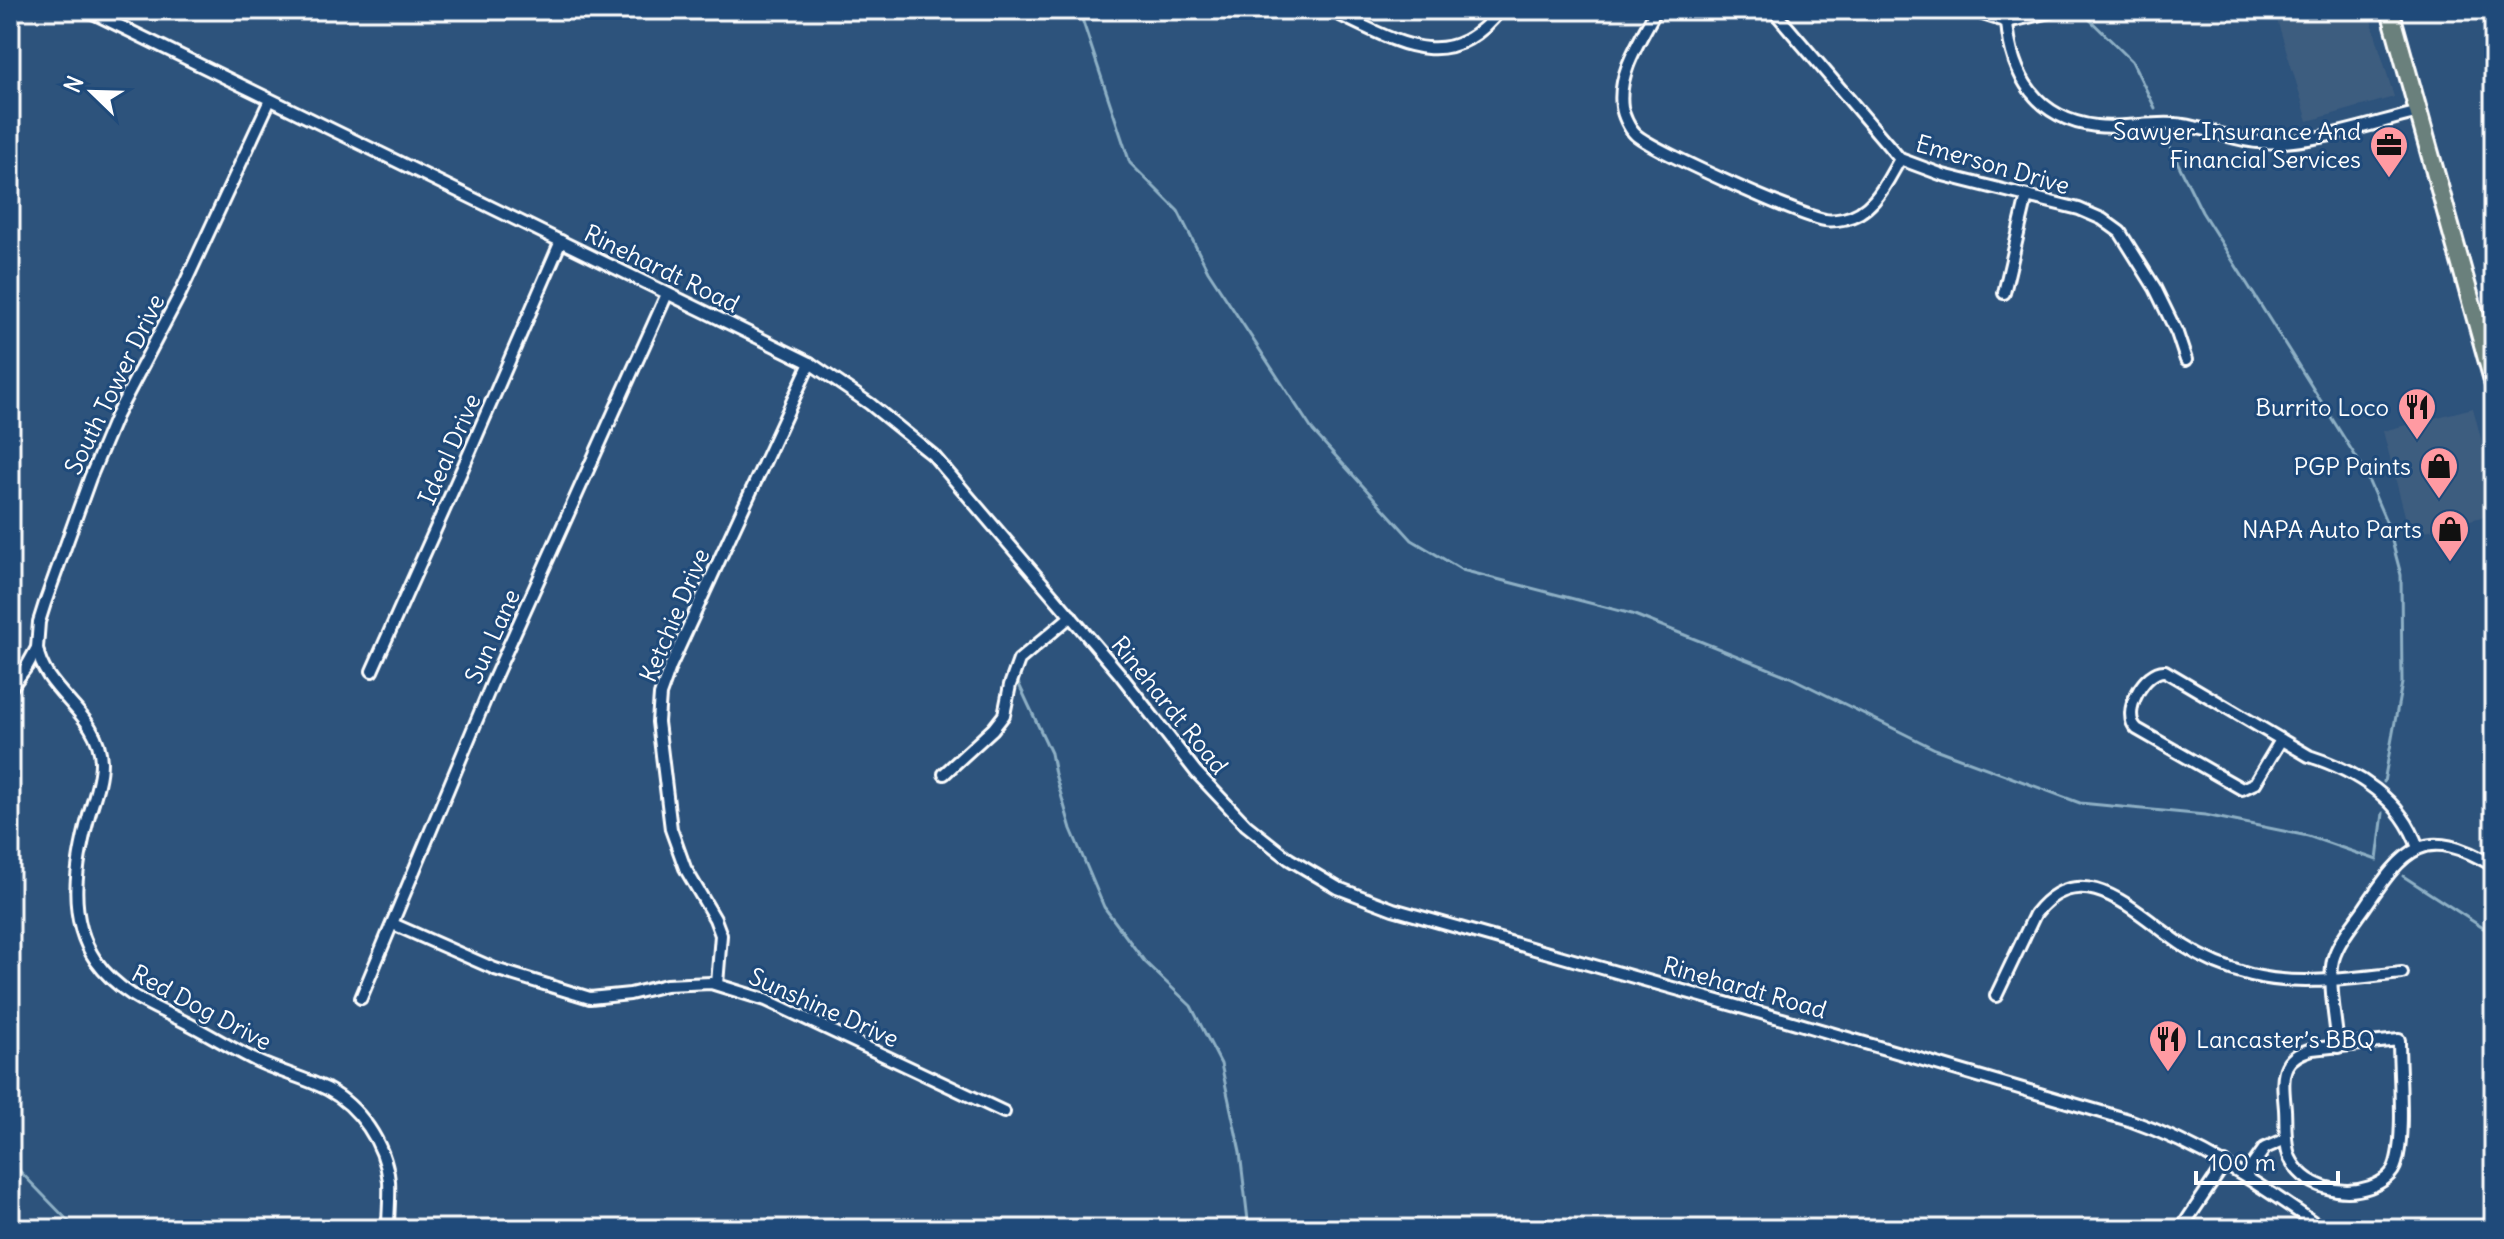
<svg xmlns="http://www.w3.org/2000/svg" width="2504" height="1239" viewBox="0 0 2504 1239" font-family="Delius,sans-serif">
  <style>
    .built { fill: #3e5d7f }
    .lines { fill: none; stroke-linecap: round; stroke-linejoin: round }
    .stream { stroke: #8eb0c5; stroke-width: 3 }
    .minor-casing { stroke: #fff; stroke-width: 16 }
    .primary-casing { stroke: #fff; stroke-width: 22 }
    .minor { stroke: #1f4a7a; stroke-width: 10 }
    .primary { stroke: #6a807c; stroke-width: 16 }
    .labels { text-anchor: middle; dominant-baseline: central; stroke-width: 6; stroke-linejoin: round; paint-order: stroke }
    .poi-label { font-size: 24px; fill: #fff; stroke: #1f4a7a; text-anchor: end }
    .street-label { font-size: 24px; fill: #fff; stroke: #1f4a7a }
  </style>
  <rect width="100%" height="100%" fill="#2d537c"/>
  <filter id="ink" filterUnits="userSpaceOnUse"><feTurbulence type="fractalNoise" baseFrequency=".0125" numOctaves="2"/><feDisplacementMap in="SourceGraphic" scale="16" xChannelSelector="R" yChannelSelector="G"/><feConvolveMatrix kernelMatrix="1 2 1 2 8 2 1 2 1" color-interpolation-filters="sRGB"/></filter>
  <g filter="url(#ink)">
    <!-- built -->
    <g class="built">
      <path d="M2274,10H2368L2394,97L2308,121Z"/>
      <path d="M2473,408L2494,488V514L2410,535L2383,431Z"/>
    </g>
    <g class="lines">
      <!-- stream -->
      <g class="stream">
        <path d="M1079,10L1130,163L1178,211L1208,271L1313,431L1412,540L1462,570L1632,614L1790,677L1935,749L2080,803L2205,815L2308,836L2377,860L2383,813"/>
        <path d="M2085,15L2132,61L2155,108"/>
        <path d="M2165,137L2202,212L2363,468L2388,526L2401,575L2402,683L2384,782"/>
        <path d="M1016,678L1051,753L1055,774L1071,829L1104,907L1145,962L1191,1006L1221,1064L1240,1152L1249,1229"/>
        <path d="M2403,876L2494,935"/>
        <path d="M10,1161L76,1229"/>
      </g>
      <!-- minor casing -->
      <g class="minor-casing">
        <g id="minor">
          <path d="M87,10L810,363L870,404L933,455L1119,673L1196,772L1246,825L1289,859L1338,888L1393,909L1786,1020L2129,1120C2201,1145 2261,1185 2323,1229"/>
          <path d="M1329,10C1392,38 1447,80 1500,10"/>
          <path d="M1656,10C1641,39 1617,73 1622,107C1623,115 1629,128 1635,134C1652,150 1802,217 1825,220C1830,221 1838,220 1843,219C1874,213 1886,183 1900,159"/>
          <path d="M1773,10L1900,159L1943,175L2079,209L2102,219L2120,232L2155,288L2177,333L2186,360"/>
          <path d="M1970,10L2007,22L2058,10"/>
          <path d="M2007,22C2011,76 2037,119 2096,126C2122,129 2149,122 2175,124C2204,126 2230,140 2258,142C2309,146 2369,124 2419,112"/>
          <path d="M2004,293L2027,196"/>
          <path d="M37,648C44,693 100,713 101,762C101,780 94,798 89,815C76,863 66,917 96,961C117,991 147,1004 179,1019C206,1032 232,1049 259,1062C281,1072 305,1078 327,1089C359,1106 385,1143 389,1181C390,1196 388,1213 388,1229"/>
          <path d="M372,671L465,463L561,241"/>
          <path d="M10,689L27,666L37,648L39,622L45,603L90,478L116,416L180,294L270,100"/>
          <path d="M2281,740L2255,783L2242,789L2137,729C2119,713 2146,669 2165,671L2309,756C2356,771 2402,799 2418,848"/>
          <path d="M944,774L993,729L1004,715L1010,685L1019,660L1071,616"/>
          <path d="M393,924L495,969L590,998L630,994L666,985L711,983L766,1000L1004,1112"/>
          <path d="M717,984L721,935L715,919L685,868L671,829L658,722L660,695L670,667L810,363"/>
          <path d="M1996,996L2035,914C2083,852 2137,915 2184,946C2204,959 2227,969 2251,975C2300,987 2352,978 2402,973"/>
          <path d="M361,998L493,681L667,294"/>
          <path d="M2399,1040C2399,1072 2405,1134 2396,1163C2393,1175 2381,1183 2370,1187C2341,1197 2304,1187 2290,1158C2284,1143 2286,1124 2285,1109C2284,1095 2281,1078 2287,1066C2292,1056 2302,1052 2312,1049Z"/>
          <path d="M2338,1047C2336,1022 2328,984 2333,960C2338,941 2354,923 2365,907C2405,848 2424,824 2494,866"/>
          <path d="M2245,1176L2265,1148L2286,1139"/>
          <path d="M2181,1229L2225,1163"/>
        </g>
      </g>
      <!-- primary casing -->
      <g class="primary-casing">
        <path id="primary" d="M2390,10L2494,384"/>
      </g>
      <!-- minor -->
      <use href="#minor" class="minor"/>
      <!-- primary -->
      <use href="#primary" class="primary"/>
    </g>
  </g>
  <!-- icons -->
  <defs>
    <g id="office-pin" transform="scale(2)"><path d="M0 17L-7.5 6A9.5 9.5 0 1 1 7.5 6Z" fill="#ff9aa2" stroke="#1f4a7a"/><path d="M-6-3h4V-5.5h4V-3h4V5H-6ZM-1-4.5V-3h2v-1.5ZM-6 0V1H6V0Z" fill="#111"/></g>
    <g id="restaurant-pin" transform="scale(2)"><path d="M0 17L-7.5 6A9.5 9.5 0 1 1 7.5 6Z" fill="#ff9aa2" stroke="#1f4a7a"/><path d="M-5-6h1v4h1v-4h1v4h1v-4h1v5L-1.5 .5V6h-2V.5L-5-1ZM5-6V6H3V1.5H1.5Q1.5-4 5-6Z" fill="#111"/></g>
    <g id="shop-pin" transform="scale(2)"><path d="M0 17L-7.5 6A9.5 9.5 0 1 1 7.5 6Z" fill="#ff9aa2" stroke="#1f4a7a"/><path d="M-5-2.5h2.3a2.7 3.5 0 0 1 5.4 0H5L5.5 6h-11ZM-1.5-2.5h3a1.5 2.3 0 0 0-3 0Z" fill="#111"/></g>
  </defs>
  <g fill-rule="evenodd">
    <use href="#office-pin" x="2389" y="145"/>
    <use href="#restaurant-pin" x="2417" y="407"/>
    <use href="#shop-pin" x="2439" y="466"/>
    <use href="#shop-pin" x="2450" y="529"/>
    <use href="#restaurant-pin" x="2168" y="1039"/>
  </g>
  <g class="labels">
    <!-- poi labels -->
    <g class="poi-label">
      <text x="2361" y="131">Sawyer Insurance And<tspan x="2361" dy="28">Financial Services</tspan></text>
      <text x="2389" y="407">Burrito Loco</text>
      <text x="2411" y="466">PGP Paints</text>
      <text x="2422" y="529">NAPA Auto Parts</text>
      <text x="2196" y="1039" text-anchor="start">Lancaster’s BBQ</text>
    </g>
    <!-- street labels -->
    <g class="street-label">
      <text transform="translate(1993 164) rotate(16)">Emerson Drive</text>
      <text transform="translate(662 268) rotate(26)">Rinehardt Road</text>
      <text transform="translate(114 384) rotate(-64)">South Tower Drive</text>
      <text transform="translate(449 449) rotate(-66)">Ideal Drive</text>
      <text transform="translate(674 615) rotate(-67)">Ketchie Drive</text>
      <text transform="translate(492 636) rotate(-66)">Sun Lane</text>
      <text transform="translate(1170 705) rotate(51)">Rinehardt Road</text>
      <text transform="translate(1745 987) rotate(16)">Rinehardt Road</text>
      <text transform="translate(202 1007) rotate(28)">Red Dog Drive</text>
      <text transform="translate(824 1007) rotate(24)">Sunshine Drive</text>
    </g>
  </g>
  <!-- margin -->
  <rect width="2504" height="1239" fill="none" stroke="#1f4a7a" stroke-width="40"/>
  <rect x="20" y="20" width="2464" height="1199" fill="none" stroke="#fff" stroke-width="3" filter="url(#ink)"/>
  <!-- north arrow -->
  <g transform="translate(92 92) rotate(293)" stroke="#1f4a7a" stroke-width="6" paint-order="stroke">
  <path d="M0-6L14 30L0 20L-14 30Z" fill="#ffffff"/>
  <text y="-12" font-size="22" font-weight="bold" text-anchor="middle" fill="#ffffff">N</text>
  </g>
  <!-- scale -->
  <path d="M2196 1171v12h142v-12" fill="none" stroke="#ffffff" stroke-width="4"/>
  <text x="2208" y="1171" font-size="24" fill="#ffffff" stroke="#1f4a7a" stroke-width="6" paint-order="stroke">100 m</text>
</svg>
